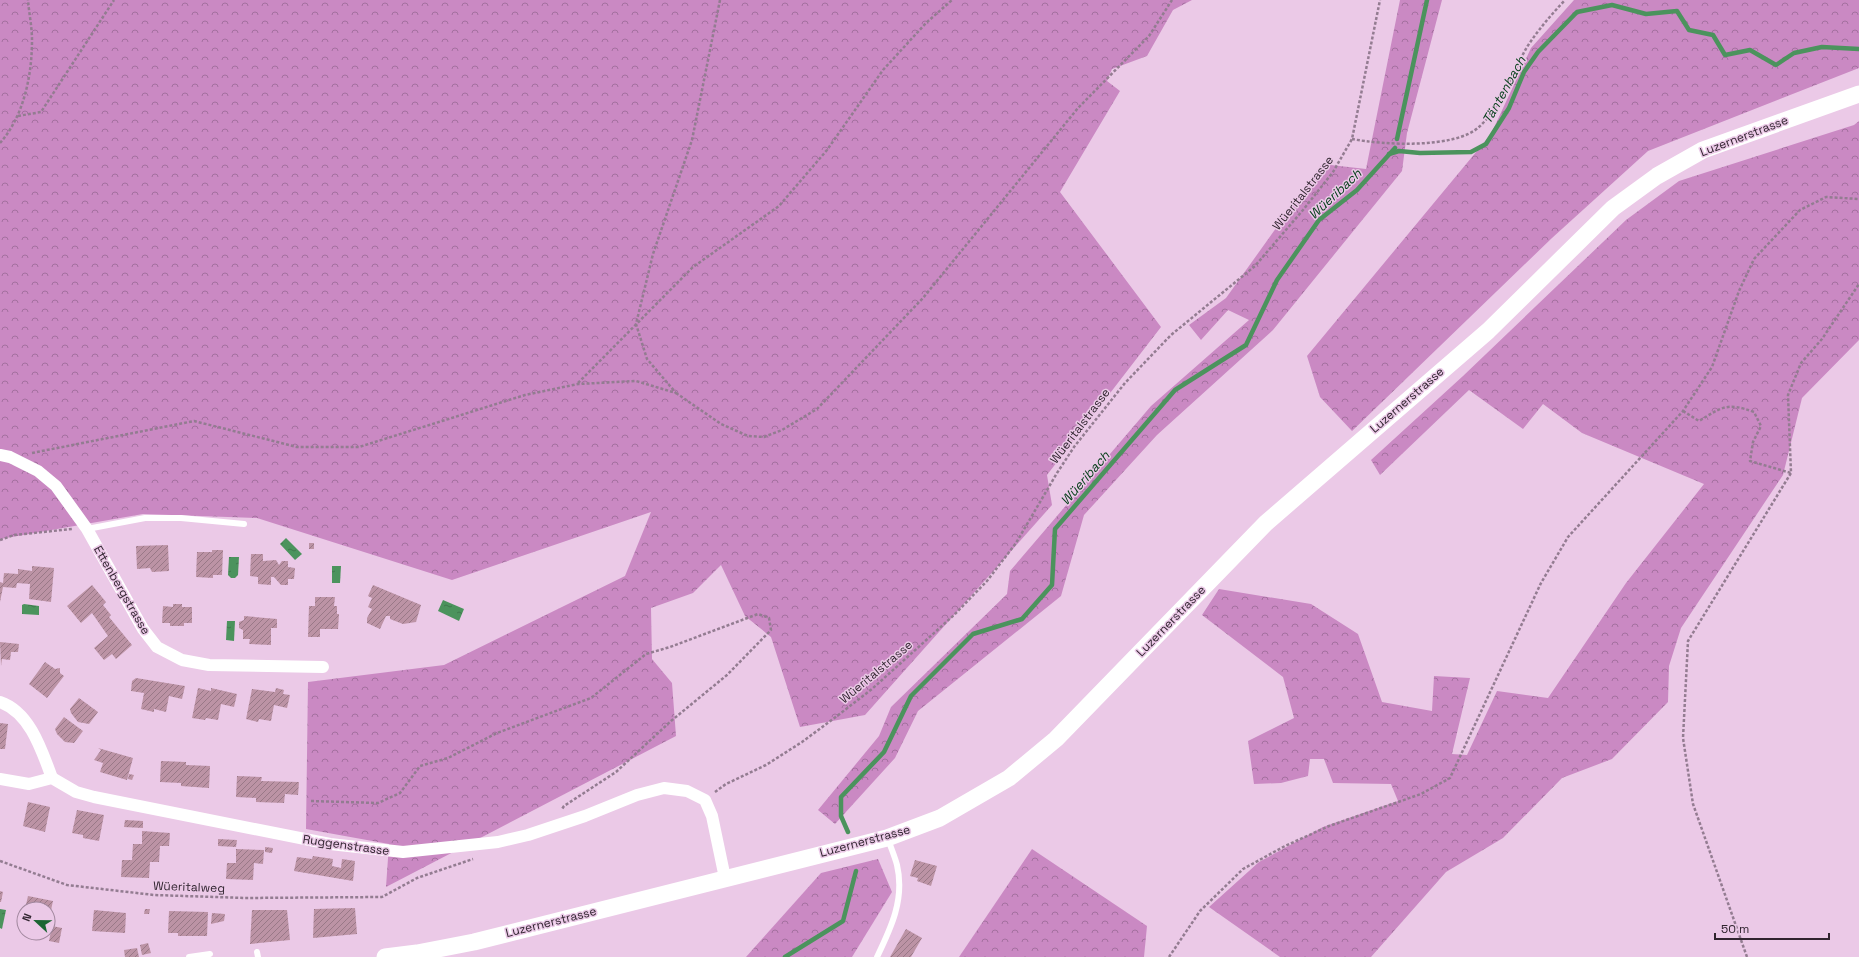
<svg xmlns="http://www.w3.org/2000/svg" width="1859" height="957" viewBox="0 0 1859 957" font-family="'Space Grotesk',sans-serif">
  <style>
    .forest { fill: url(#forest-crowns) }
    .water { fill: url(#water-ripples) }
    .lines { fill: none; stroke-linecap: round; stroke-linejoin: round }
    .stream { stroke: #4b935d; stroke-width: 4.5 }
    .building { fill: url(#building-hatch) }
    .path { stroke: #937c91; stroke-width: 2.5; stroke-dasharray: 3 2; stroke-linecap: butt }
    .lane { stroke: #fff; stroke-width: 6 }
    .street { stroke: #fff; stroke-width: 12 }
    .secondary { stroke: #fff; stroke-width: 17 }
    .labels { text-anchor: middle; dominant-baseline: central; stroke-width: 3; stroke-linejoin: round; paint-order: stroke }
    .street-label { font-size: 12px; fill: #30242f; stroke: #ebc9e7 }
    .water-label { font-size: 13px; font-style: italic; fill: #08401c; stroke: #ebc9e7 }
  </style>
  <defs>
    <pattern id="forest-crowns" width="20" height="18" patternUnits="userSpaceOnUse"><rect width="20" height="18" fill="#ca89c3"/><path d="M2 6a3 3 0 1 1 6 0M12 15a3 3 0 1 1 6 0" fill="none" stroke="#a4709f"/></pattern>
    <pattern id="water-ripples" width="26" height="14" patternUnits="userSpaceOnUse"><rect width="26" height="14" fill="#4b935d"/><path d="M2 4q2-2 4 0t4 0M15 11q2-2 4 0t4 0" fill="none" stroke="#3f784d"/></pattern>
    <pattern id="building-hatch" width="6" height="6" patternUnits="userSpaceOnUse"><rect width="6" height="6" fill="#bc93a5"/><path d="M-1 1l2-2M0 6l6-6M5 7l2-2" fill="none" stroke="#997887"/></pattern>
  </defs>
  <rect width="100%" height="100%" fill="#ebc9e7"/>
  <!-- forest -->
  <g class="forest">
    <path d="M0,0H1192L1173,10L1147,56L1112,69L1107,81L1120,91L1060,192L1161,327L1047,475L1052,505L865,715L800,727L771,637L745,616L721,565L693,593L651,608L652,659L672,683L676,736L386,887L389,844L306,829L308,682L444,665L625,576L651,512L452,580L257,518L143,514L0,539Z"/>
    <path d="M1400,0H1442L1407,133L1402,171L1273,330L1157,435L1084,515L1061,596L918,711L895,758L835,824L818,810L879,736L891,707L1007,594L1010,571L1151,406L1249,320L1228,310L1201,340L1189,325L1226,298L1322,164L1366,169Z"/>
    <path d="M1574,0H1859V68L1648,151L1552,238L1352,431L1320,397L1307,356L1491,134L1531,48Z"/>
    <path d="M1859,121V340L1802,398L1783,475L1681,628L1669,666L1668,702L1612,759L1562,778L1503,838L1446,872L1371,957H1280L1209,907L1259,862L1323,827L1398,801L1391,784L1333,783L1324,759H1310L1308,776L1281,783L1254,784L1248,741L1294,718L1283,677L1202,615L1219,589L1311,604L1358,634L1382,702L1432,711L1434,676L1470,678L1452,754L1467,755L1497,691L1548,698L1626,583L1704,484L1582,433L1543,404L1523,429L1469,390L1380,475L1371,460L1463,376L1626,220L1679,181L1854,125Z"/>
    <path d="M1032,849L1147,926L1144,957H959Z"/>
    <path d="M878,859L892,892L852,957H746L821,873Z"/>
  </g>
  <!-- water -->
  <g class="water">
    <path d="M286,538L302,554L295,560L280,544Z"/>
    <path d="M229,557H239L238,575L235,578H231L228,575Z"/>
    <path d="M332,566H341L340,583H332Z"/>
    <path d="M443,600L464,609L459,621L438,611Z"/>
    <path d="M24,604L39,606V615L22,614V605Z"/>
    <path d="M227,621H235L234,641L226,640Z"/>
    <path d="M0,909L6,910L2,929L0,928Z"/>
  </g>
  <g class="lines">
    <!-- stream -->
    <g class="stream">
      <path d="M1397,139L1427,0"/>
      <path d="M1389,154L1399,151L1420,153L1471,152L1486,144L1509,108L1524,72L1538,52L1577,12L1612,5L1646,14L1677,11L1689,30L1713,35L1725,55L1750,50L1776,65L1794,53L1822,47L1859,49"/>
      <path d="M848,832L841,816V797L884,752L911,696L973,634L1022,619L1052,585L1055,529L1175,390L1246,345L1277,280L1319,220L1357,190L1395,148"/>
      <path d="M785,957L843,921L856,871"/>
    </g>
  </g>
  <!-- building -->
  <g class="building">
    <rect x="309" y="543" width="5" height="6"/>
    <path d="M168,545L169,571L152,572L150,568L137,569L136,546Z"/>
    <path d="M212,550H223L222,575H213V578L196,577L197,552H212Z"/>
    <path d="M251,554H263V561L276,560L279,565L282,561H288V567L295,568L294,579H288V585H281L274,577H271V585L258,584V577L250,576Z"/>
    <path d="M32,566L54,568L51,602L29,599L30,584L17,583L16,588L3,587L0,602V582L3,583L4,573L18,574V569L32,571Z"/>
    <path d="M92,585L106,602L103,605L111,615L109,617L132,645L116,659L112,654L104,660L94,648L108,636L92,613L81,623L67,606Z"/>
    <path d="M373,585L421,605L416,622L403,624L390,619V616H386L380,629L367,623V618L372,609L368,607L372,598L368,596Z"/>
    <path d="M315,597H335L334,606H337V614H339L338,629H320V637H308L309,606H315Z"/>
    <path d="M173,604H182V607H192V623H184V626H170V623H162L163,606L173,607Z"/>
    <path d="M244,616L277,619V628H271V645L249,644L250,639H243V630L239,628V622L244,620Z"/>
    <path d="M0,642L19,644L18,652H11L10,660L2,659L1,666Z"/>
    <path d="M45,662L55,669L60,668V673L64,676L47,698L29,684Z"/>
    <path d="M136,678L185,686L182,699L169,696L166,712L154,709V712L141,709L144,693L131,691L132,681Z"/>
    <path d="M198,688L211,691V688L237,694L234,707L221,704L218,720L206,718L205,720L192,718Z"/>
    <path d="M276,688L284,690L283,694L290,695L287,708L274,705L271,721L259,719L258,722L246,719L252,689L275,692Z"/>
    <path d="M79,698L98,712L89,724L78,722L71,713L70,709Z"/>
    <path d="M64,717L83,731L74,743L65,742L57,734L55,729Z"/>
    <path d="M0,723L8,724L5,749H0Z"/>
    <path d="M98,748L133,758L127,780L100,772L103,763L94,760L101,750Z"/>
    <path d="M161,761L186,762V765L210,766L209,788L181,786V783L160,782Z"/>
    <path d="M129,774L134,775L132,780L128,779Z"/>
    <path d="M237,776L262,777L261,781L299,782L298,795L285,794L284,803L256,802V798L236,797Z"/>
    <path d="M28,802L50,807L45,832L23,826Z"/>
    <path d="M77,810L104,815L99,841L83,838V835L72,833Z"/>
    <path d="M125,820L143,821V828L124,827Z"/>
    <path d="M142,831L170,833L169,846H160L159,862H150L149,878L121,877L122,860H132L133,844H142Z"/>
    <path d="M218,839L237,840L236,847L218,846Z"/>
    <path d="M265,847L273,848L272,853L265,852Z"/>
    <path d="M236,849L264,850L263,864L254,863L253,880L226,879L227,863H236Z"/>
    <path d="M313,856L333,859L332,866L341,868L342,859L355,861L353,881L294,871L297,857L312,859Z"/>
    <path d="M915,860L937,866L931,886L917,881L918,878L910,876Z"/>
    <path d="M0,891L3,892L1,902H0Z"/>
    <path d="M28,896L53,901L49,919L48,909H25Z"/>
    <path d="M355,908L357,934L313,938L314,909Z"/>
    <path d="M145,909H150L149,914H144Z"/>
    <path d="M94,910L126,913L125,933L92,931Z"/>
    <path d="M252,910H287L290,940L250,944Z"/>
    <path d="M169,911L208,912L207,936H178V933H168Z"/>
    <path d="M212,913L225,914L224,921L211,924Z"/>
    <path d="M23,920H24V932L21,931Z"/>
    <path d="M52,926L62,928L59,943L49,941Z"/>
    <path d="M906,929L922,938L911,957H890Z"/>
    <path d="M148,943L151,953L142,955L140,945Z"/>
    <path d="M137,948L139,957H125L124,950Z"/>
  </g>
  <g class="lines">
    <!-- path -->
    <g class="path">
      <path d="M18,116L41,112L114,0"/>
      <path d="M1352,139C1383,145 1455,149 1479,127C1501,107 1512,73 1527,47C1538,30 1551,15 1565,0"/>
      <path d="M0,143C24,116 32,75 32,40C32,27 29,13 28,0"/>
      <path d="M578,383L693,267L779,206L827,150L883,70L926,23L952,0"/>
      <path d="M676,393L721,424L748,436L764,437L782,430L817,409L923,298L1078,108L1149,36L1172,0"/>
      <path d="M1683,411L1699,421C1722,407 1727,402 1754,412L1761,426L1753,442L1750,461L1791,473"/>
      <path d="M32,453L194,421L297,447H359L525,395L578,384L636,381L676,393L647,359L636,324L653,254L692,140L720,0"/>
      <path d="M0,540L14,535L72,529"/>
      <path d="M715,792L726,784L766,765L802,742L837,716L872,689L954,615L987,581L1016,543L1057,473L1074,447L1125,383L1171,335L1255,266L1303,210L1333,172L1352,139L1380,0"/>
      <path d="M311,801L378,803L400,793L420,766L448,758L497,733L591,698L646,654L670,647L758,614L769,618L771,630L727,675L671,721L616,772L564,806L562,809"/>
      <path d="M0,861L67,885L154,895L245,898L382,897L417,878L473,859"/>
      <path d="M1169,957L1200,911L1243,869L1285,846L1329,826L1421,794L1450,778L1541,583L1568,537L1683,411L1712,367L1739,291L1754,259L1800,210L1826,197L1859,199"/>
      <path d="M1747,957L1693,804L1683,738L1688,641L1791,473L1788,395L1801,363L1822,339L1859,284"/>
    </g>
    <!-- lane -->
    <g class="lane">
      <path d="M87,529L145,518H181L244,524"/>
      <path d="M257,952L258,957"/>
      <path d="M189,957L210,954"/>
      <path d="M877,957C891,928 905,899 897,865C895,857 891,848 888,839"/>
    </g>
    <!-- street -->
    <g class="street">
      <path d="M0,455L10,457L38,471L56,486L87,529L143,629L157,647L182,660L209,665L323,667"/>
      <path d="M0,702C30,712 42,751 52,778"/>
      <path d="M0,779L29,784L52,778L76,792L94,797L330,844L403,852L498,842L528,835L585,816L637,795L664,788L687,791L705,800L712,816L725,878"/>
    </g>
    <!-- secondary -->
    <path class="secondary" d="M385,957L417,953L474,942L887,838L940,818L1009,778L1056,739L1266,523L1488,331L1613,208L1657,176L1703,150L1859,94"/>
  </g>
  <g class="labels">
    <!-- street labels -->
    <g class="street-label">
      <text transform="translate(1744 136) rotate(-21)">Luzernerstrasse</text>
      <text transform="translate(1303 193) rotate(-52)">Wüeritalstrasse</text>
      <text transform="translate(1407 400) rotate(-41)">Luzernerstrasse</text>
      <text transform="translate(1080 426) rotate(-53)">Wüeritalstrasse</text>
      <text transform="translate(122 590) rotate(60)">Ettenbergstrasse</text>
      <text transform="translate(1171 621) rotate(-46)">Luzernerstrasse</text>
      <text transform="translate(876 672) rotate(-40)">Wüeritalstrasse</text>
      <text transform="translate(865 841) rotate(-15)">Luzernerstrasse</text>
      <text transform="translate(346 845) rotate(8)">Ruggenstrasse</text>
      <text transform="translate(189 887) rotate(2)">Wüeritalweg</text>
      <text transform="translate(551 922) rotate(-14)">Luzernerstrasse</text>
    </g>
    <!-- water labels -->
    <g class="water-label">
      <text transform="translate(1504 90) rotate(-61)">Täntenbach</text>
      <text transform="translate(1335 194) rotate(-43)">Wüeribach</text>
      <text transform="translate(1085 478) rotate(-49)">Wüeribach</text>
    </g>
  </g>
  <!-- north arrow -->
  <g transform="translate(36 921) rotate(292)"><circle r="19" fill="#ebc9e7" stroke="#a0879d"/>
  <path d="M0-3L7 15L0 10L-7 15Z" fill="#1b6533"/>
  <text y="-6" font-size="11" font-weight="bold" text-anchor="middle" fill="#30242f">N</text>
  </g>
  <!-- scale -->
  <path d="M1715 933v6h114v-6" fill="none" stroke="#30242f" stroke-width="2"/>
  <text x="1721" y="933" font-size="12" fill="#30242f" stroke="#ebc9e7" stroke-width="3" paint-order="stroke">50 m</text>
</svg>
